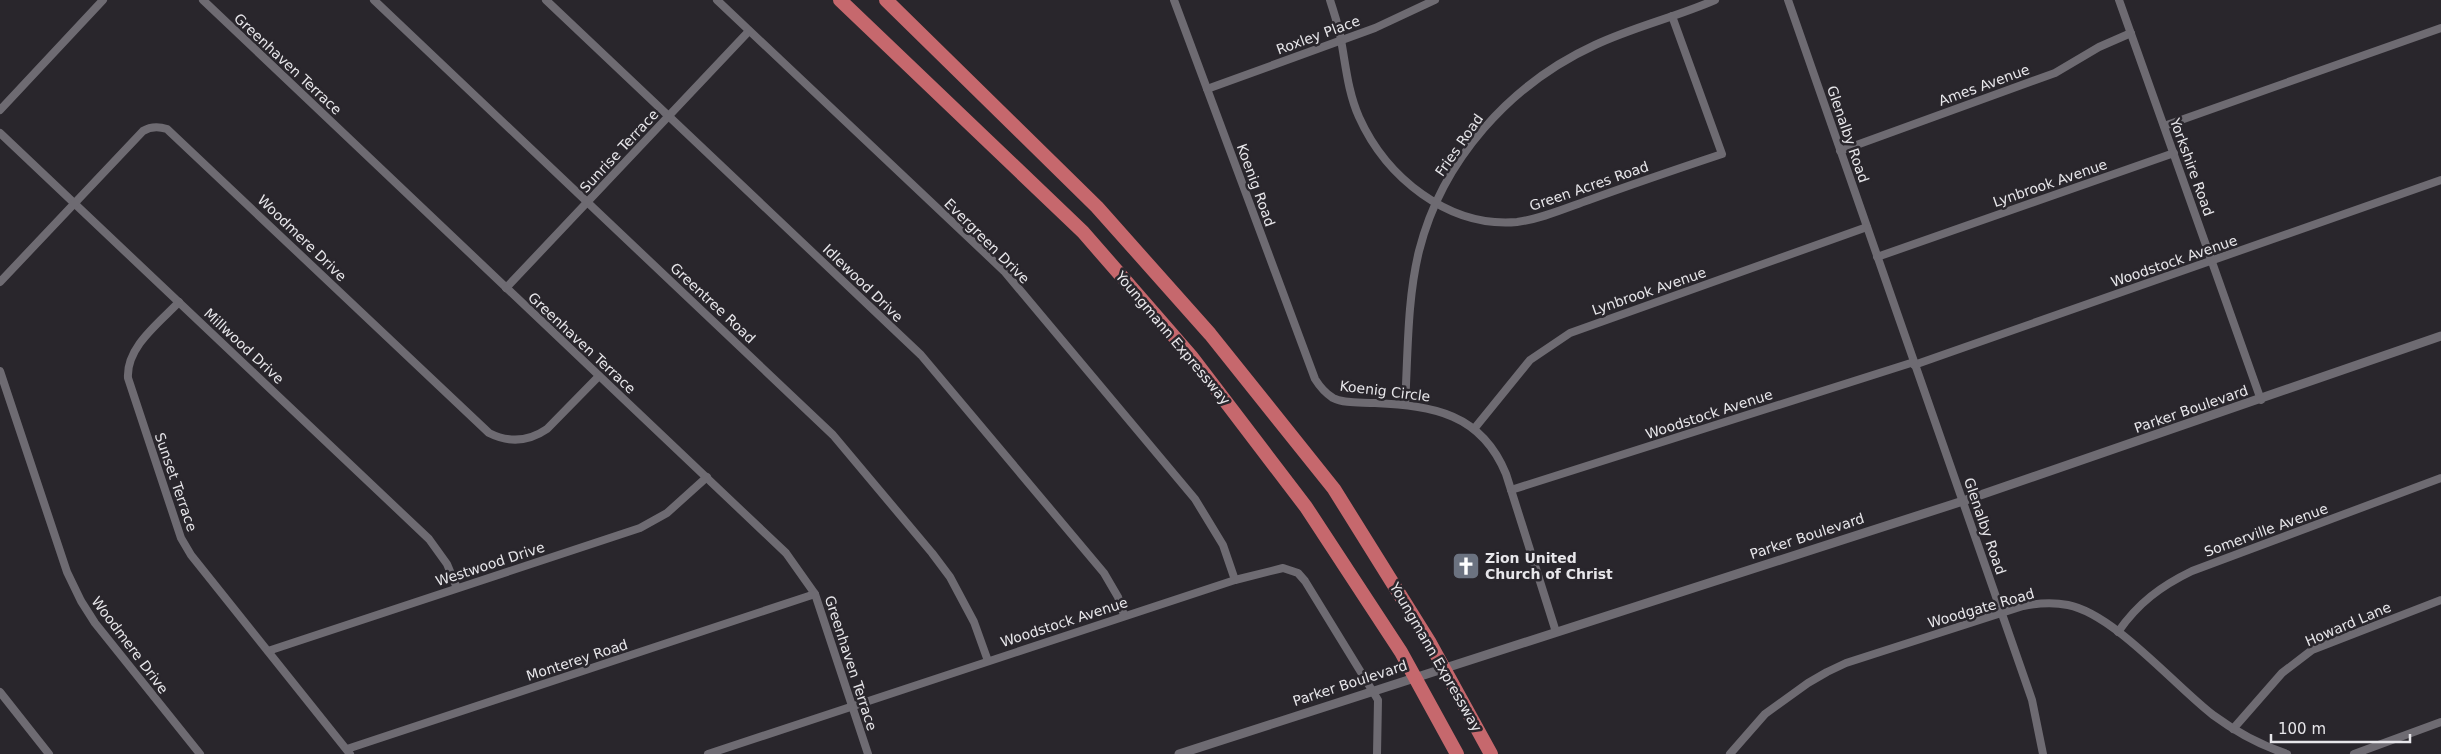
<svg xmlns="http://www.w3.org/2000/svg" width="2441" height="754" viewBox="0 0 2441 754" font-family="'DejaVu Sans',sans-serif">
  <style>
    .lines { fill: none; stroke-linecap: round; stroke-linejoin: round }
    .minor { stroke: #6e6b72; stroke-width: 8 }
    .tertiary { stroke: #6e6b72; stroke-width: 9 }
    .motorway { stroke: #c6686d; stroke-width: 14 }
    .labels { text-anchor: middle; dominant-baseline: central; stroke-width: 5; stroke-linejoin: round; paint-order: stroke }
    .street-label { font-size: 14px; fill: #e7e6ea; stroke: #29262c }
    .poi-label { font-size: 14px; font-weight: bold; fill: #e7e6ea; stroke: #29262c; text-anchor: start }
  </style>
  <rect width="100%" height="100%" fill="#29262c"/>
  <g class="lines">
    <!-- minor -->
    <g class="minor">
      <path d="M203,0L786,553L815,594L868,754"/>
      <path d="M374,0L833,435L932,553L950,577L974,622L988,661"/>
      <path d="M546,0L921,355L1104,573L1118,597L1124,615"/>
      <path d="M717,0L1004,271L1195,499L1223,545L1235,580"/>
      <path d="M1174,0L1315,379C1320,387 1325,393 1333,398C1345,404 1361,402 1375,403C1433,406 1481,413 1506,474L1556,632"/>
      <path d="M1330,0C1334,13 1339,27 1341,40C1346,67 1348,92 1359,117C1386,177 1448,228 1517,222C1541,219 1566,208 1589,200C1633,184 1677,169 1722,154L1672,16"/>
      <path d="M1788,0L2032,700L2043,754"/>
      <path d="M2119,0L2261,400"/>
      <path d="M1207,89L1375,28L1435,0"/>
      <path d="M0,110L103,0"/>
      <path d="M2164,126L2441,28"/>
      <path d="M0,133L429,539L447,564L457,588"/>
      <path d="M1840,151L2055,73L2099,47L2131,33"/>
      <path d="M1877,257L2174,153"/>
      <path d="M0,282L143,131C151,126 158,126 167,129L489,433C509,443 528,442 547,429L599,376"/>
      <path d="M506,288L749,31"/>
      <path d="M179,302C159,323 126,347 128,378L181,538L191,555L350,754"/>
      <path d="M1914,365L2441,180"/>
      <path d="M0,371L67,572L81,601L95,623L200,754"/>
      <path d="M1405,405C1408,354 1407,300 1419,251C1442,160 1510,84 1595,45C1633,27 1676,17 1715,0"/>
      <path d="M1474,429L1530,360L1570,333L1867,227"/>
      <path d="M1511,490L1914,362"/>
      <path d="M2118,632C2138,603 2161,586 2192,571L2441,478"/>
      <path d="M268,651L640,528L667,513L707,477"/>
      <path d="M0,692L49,754"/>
      <path d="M2233,729L2282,673L2312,650L2441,600"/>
      <path d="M347,749L815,594"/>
      <path d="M708,754L1235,580L1283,568L1298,573L1305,581L1378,700L1377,754"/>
      <path d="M1730,754L1765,714L1808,683L1827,672L1846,663L2023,606C2038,603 2053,602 2068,605C2114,614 2174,685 2213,715C2236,732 2260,745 2287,754"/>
      <path d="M2354,754L2441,722"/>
    </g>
    <!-- tertiary -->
    <path class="tertiary" d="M1179,754L1963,501L2441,336"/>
    <!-- motorway -->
    <g class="motorway">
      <path d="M840,0L1083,232L1191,356L1306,507L1401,652L1457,754"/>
      <path d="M886,0L1097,207L1210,334L1334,489L1430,643L1491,754"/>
    </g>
  </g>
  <!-- icons -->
  <defs>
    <g id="church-square" transform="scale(1.4375)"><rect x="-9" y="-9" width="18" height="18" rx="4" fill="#6b7280" stroke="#29262c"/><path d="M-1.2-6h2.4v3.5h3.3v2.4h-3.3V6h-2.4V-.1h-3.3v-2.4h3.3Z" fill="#fff"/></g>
  </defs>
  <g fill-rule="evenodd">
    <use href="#church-square" x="1466" y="566"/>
  </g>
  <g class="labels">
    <!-- street labels -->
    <g class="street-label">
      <text transform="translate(1318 35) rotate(-20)">Roxley Place</text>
      <text transform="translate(288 64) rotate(43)">Greenhaven Terrace</text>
      <text transform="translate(1984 85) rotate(-20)">Ames Avenue</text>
      <text transform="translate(1848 134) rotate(71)">Glenalby Road</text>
      <text transform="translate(1459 145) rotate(-55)">Fries Road</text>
      <text transform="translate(619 151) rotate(-47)">Sunrise Terrace</text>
      <text transform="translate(2192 167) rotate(70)">Yorkshire Road</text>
      <text transform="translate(2050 183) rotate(-19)">Lynbrook Avenue</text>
      <text transform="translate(1256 185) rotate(70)">Koenig Road</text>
      <text transform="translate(1589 186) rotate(-19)">Green Acres Road</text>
      <text transform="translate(302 238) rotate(44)">Woodmere Drive</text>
      <text transform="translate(987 241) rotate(45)">Evergreen Drive</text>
      <text transform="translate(2174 261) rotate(-19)">Woodstock Avenue</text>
      <text transform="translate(863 283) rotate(44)">Idlewood Drive</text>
      <text transform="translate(1649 291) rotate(-19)">Lynbrook Avenue</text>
      <text transform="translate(713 303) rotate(43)">Greentree Road</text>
      <text transform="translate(1173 338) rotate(50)">Youngmann Expressway</text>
      <text transform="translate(582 343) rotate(43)">Greenhaven Terrace</text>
      <text transform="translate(244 346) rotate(43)">Millwood Drive</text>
      <text transform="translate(1385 391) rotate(7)">Koenig Circle</text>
      <text transform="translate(2191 409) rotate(-19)">Parker Boulevard</text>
      <text transform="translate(1709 414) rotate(-18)">Woodstock Avenue</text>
      <text transform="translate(176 482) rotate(71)">Sunset Terrace</text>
      <text transform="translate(1985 526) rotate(71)">Glenalby Road</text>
      <text transform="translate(2266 530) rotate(-20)">Somerville Avenue</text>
      <text transform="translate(1807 536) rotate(-18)">Parker Boulevard</text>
      <text transform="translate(490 564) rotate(-18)">Westwood Drive</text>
      <text transform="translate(1981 608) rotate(-16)">Woodgate Road</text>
      <text transform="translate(1064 622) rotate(-18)">Woodstock Avenue</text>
      <text transform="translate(2348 624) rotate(-23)">Howard Lane</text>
      <text transform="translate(130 645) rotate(53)">Woodmere Drive</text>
      <text transform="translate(1436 657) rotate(60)">Youngmann Expressway</text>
      <text transform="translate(577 660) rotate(-18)">Monterey Road</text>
      <text transform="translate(851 663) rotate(72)">Greenhaven Terrace</text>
      <text transform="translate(1350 683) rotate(-18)">Parker Boulevard</text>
    </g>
    <!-- poi labels -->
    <g class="poi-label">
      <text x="1485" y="558">Zion United<tspan x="1485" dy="16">Church of Christ</tspan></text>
    </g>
  </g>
  <!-- scale -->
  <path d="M2271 734v8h139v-8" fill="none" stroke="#e7e6ea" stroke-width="2.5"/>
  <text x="2278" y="734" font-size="15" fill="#e7e6ea" stroke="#29262c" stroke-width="4" paint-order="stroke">100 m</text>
</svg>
